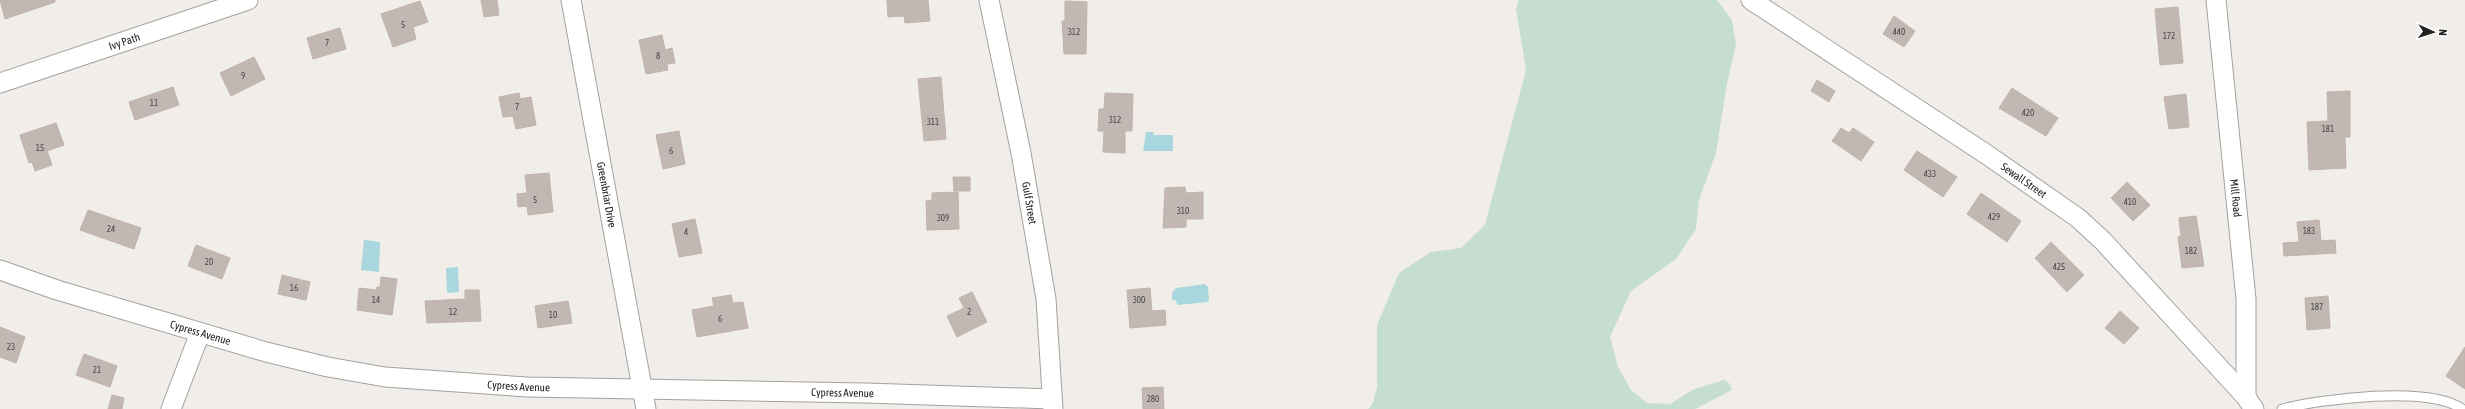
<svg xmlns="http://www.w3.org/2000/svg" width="2465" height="409" viewBox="0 0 2465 409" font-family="'Asap Condensed',sans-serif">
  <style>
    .wetland { fill: #c5ded0 }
    .water { fill: #aad7dd }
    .building { fill: #c1b8b4; stroke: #c2b2aa }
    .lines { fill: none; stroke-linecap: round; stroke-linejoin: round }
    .service-casing { stroke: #a2a2a2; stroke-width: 11 }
    .minor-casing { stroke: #a2a2a2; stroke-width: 21 }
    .service { stroke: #fff; stroke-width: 9 }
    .minor { stroke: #fff; stroke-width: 19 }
    .labels { text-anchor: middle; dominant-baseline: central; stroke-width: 3.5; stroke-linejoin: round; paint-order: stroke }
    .number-label { font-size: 9px; fill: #494746 }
    .street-label { font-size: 11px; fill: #212121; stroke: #fff }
  </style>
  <rect width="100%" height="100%" fill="#f1ede8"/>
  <!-- wetland -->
  <path class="wetland" d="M1519,0H1717L1732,20L1736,45L1727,83L1716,153L1699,200L1696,229L1676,259L1631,291L1610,337L1618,367L1631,390L1647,403L1670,404L1692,390L1724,380L1730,384L1732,390L1695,409H1368L1372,405L1377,388V325L1399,273L1431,252L1461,248L1485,225L1526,70L1516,9Z"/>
  <!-- water -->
  <g class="water">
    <path d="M1146,132H1153L1154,135H1173V151H1143Z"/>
    <path d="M364,240L380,242L379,272L361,270Z"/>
    <path d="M458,267L459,292L447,293L446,268Z"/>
    <path d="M1205,284L1208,287L1209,300L1207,302L1178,305L1175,300H1172V293L1176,288Z"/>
  </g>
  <!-- building -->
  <g class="building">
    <path d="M0,0H55V2L5,19Z"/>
    <path d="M481,0H497L499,15L484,17Z"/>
    <path d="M887,0H928L930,21L905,23L904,16L888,17Z"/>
    <path d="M420,1L428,22L413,27L416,39L393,47L381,14Z"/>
    <path d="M1065,1L1087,2L1086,54H1064L1062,21H1065Z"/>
    <path d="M2178,7L2183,63L2160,65L2155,9Z"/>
    <path d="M1894,16L1915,31L1904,47L1883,34Z"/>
    <path d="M340,28L346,49L313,59L307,38Z"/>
    <path d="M662,35L665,50L672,48L675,63L667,64L668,70L646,74L639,40Z"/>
    <path d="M254,57L265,79L231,96L220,73Z"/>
    <path d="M941,77L946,139L924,141L918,79Z"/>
    <path d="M1817,80L1835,91L1829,102L1811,91Z"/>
    <path d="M173,87L179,105L135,120L129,102Z"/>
    <path d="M2012,88L2058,118L2046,136L1999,108Z"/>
    <path d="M2350,91V137H2345L2346,168L2309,170L2307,122L2328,121L2327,92Z"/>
    <path d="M519,93L520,99L531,97L536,125L516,129L513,116L503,117L499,97Z"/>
    <path d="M1105,93L1133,94L1132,131H1125V153L1103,152L1104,131H1098L1099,109H1104Z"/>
    <path d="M2186,94L2189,127L2169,129L2164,97Z"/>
    <path d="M56,123L64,145L47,151L52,165L35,171L32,162L29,163L20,135Z"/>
    <path d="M1841,128L1849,133L1853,128L1874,142L1861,161L1832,141Z"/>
    <path d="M679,131L685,164L663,169L656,135Z"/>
    <path d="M1917,151L1957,177L1943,197L1904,170Z"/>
    <path d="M549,173L553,212L528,215L527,206L518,207L517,194L527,193L525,175Z"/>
    <path d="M953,177H970V191H954Z"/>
    <path d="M2127,182L2150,205L2133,221L2111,198Z"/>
    <path d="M1185,187L1186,193L1203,192V219H1186V227L1163,228L1165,188Z"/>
    <path d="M958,192L959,229L927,230L926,201L932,200V193Z"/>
    <path d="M1981,193L2021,221L2007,242L1967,214Z"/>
    <path d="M88,210L141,228L134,249L80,230Z"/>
    <path d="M2196,216L2204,266L2182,268L2178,237L2181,236L2179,218Z"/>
    <path d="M695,219L702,253L679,257L672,224Z"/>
    <path d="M2319,220L2321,241L2335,240L2336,253L2284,256L2283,243L2299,242L2297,222Z"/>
    <path d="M2051,242L2084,275L2067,292L2035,258Z"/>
    <path d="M196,245L230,258L222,279L188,266Z"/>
    <path d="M282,275L310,282L306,300L278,294Z"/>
    <path d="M381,277L397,279L392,315L357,310L359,288L376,290L377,287H380Z"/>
    <path d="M1150,288L1152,311L1165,310L1166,325L1130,328L1127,290Z"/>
    <path d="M465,290H479L481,321L427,323L425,301L465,299Z"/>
    <path d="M972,292L987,322L957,337L947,316L964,308L959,298Z"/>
    <path d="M731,295L733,303L743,302L748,328L697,337L692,310L714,306L712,298Z"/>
    <path d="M2328,296L2330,328L2307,330L2305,298Z"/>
    <path d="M568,301L572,323L538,328L535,306Z"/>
    <path d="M2120,311L2139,328L2124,344L2105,328Z"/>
    <path d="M0,327L25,337L16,363L0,357Z"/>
    <path d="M2465,347V389L2446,376Z"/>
    <path d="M84,354L117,366L110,387L76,375Z"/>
    <path d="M1163,387L1164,409H1143L1142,388Z"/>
    <path d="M112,395L124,398L122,409H108Z"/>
  </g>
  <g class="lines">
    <!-- service casing -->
    <g class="service-casing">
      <path id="service" d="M2282,409C2321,399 2429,385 2462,409"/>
    </g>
    <!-- minor casing -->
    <g class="minor-casing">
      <g id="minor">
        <path id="s1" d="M571,0L646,409"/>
        <path id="s2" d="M989,0L1021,153L1046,299L1053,409"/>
        <path id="s3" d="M1751,0L1986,154L2078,218L2103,241L2246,397L2254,409"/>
        <path id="s4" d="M2216,0L2246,299V397"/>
        <path id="s5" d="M0,83L248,0"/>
        <path id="s6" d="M0,270L57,290L266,352L328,367L385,377L527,387L866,393L1052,399"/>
        <path d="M171,409L200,333"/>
      </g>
    </g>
    <!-- service -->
    <use href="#service" class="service"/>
    <!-- minor -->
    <use href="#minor" class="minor"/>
  </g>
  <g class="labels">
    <!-- number labels -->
    <g class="number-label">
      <text x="403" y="25">5</text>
      <text x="1074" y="32">312</text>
      <text x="1899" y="32">440</text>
      <text x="2169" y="36">172</text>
      <text x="327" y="43">7</text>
      <text x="658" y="56">8</text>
      <text x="243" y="76">9</text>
      <text x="154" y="103">11</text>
      <text x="517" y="107">7</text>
      <text x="2028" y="113">420</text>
      <text x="1115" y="120">312</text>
      <text x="933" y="122">311</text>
      <text x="2328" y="129">181</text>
      <text x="40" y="148">15</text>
      <text x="671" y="151">6</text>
      <text x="1930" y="174">433</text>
      <text x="535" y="200">5</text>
      <text x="2130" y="202">410</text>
      <text x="1183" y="211">310</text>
      <text x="1994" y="217">429</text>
      <text x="943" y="218">309</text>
      <text x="111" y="229">24</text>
      <text x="2309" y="231">183</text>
      <text x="686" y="232">4</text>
      <text x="2191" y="251">182</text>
      <text x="209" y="262">20</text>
      <text x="2059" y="267">425</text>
      <text x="294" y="288">16</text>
      <text x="376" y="300">14</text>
      <text x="1139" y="300">300</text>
      <text x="2317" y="307">187</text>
      <text x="453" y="312">12</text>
      <text x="969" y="312">2</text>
      <text x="553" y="315">10</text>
      <text x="720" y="319">6</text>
      <text x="11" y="347">23</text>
      <text x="97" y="370">21</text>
      <text x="1153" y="399">280</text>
    </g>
    <!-- street labels -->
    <g class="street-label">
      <text stroke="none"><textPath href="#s5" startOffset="131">Ivy Path</textPath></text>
      <text stroke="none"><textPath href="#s3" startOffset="327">Sewall Street</textPath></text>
      <text stroke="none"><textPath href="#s1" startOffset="198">Greenbriar Drive</textPath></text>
      <text stroke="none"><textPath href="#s4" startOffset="199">Mill Road</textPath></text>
      <text stroke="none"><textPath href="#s2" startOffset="207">Gulf Street</textPath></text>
      <text stroke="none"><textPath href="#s6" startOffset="210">Cypress Avenue</textPath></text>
      <text stroke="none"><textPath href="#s6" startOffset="534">Cypress Avenue</textPath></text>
      <text stroke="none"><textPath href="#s6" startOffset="858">Cypress Avenue</textPath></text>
    </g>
  </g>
  <!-- north arrow -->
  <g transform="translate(2433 32) rotate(93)" stroke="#ffffff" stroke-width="3" paint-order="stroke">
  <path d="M0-3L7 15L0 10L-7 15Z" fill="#212121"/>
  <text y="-6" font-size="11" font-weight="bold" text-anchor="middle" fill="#212121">N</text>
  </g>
</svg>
